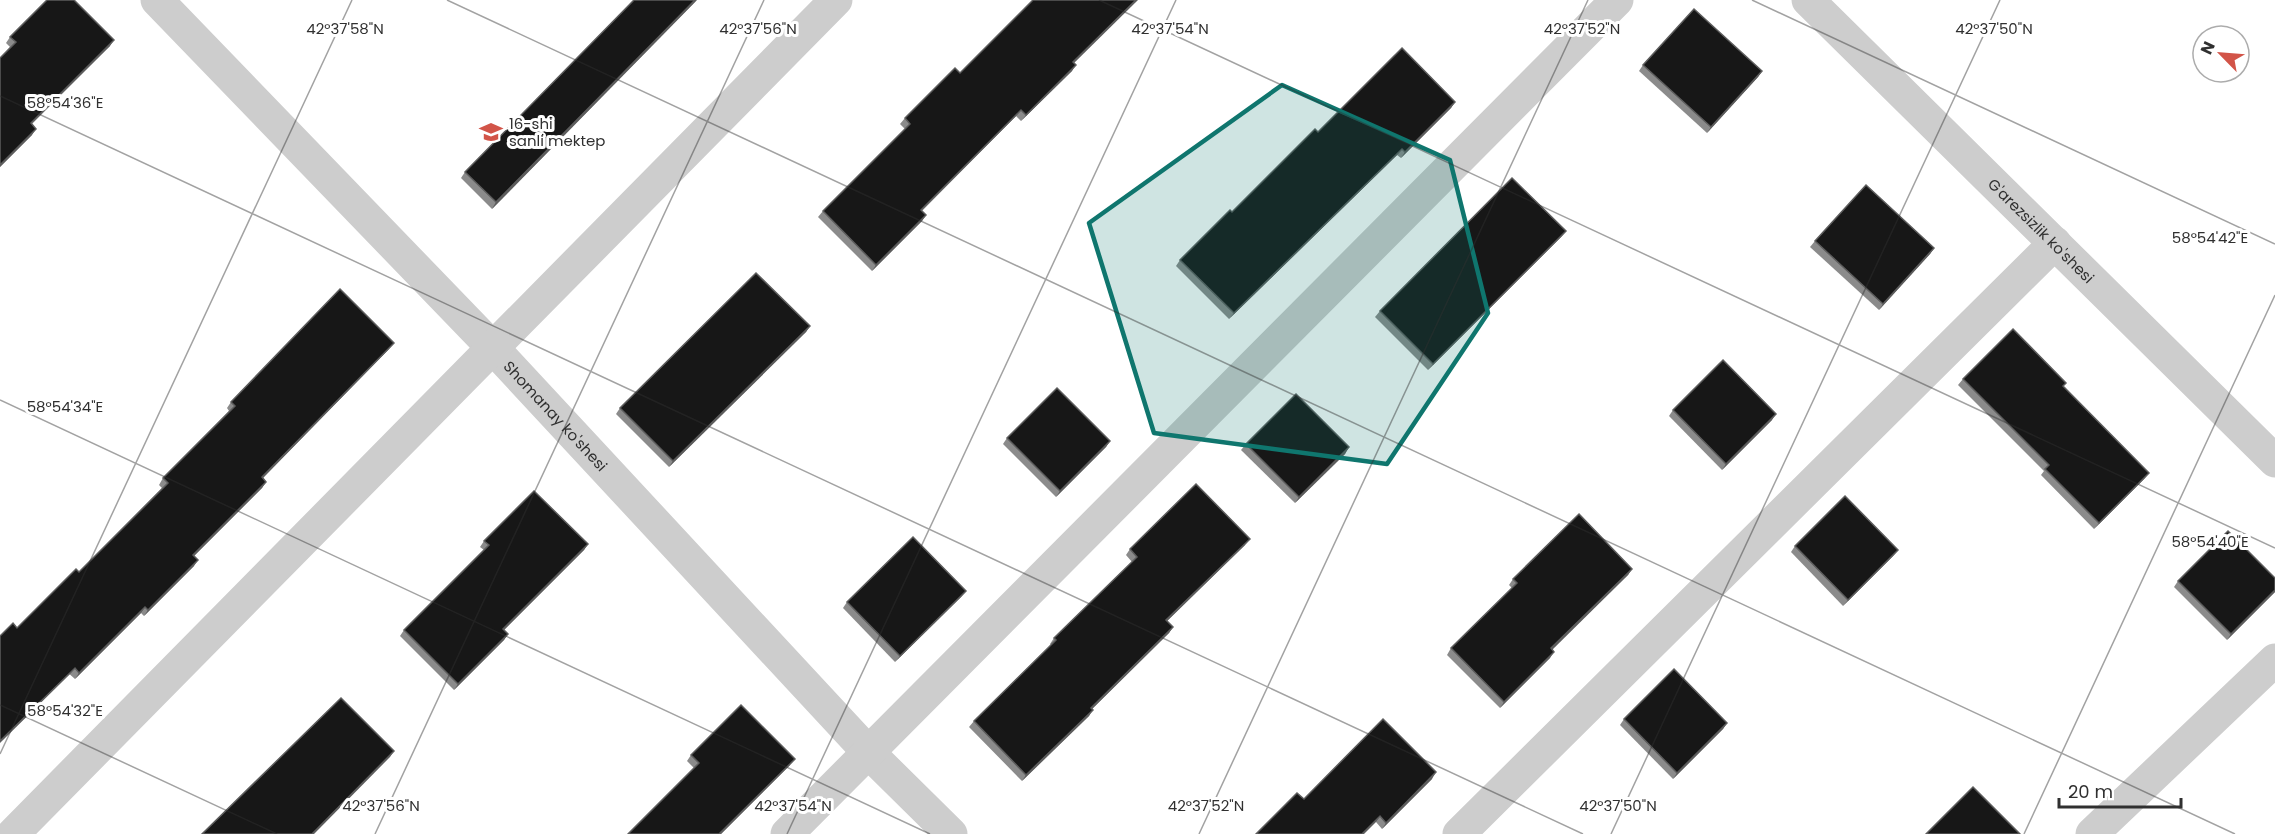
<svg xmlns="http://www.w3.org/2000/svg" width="2275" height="834" viewBox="0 0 2275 834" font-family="Poppins,sans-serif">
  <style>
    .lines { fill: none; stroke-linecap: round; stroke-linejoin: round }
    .minor { stroke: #cdcdcd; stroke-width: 33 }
    .wall { fill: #8b8b8b }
    .shaded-wall { fill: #5d5d5d }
    .building { fill: #171717; stroke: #5d5d5d; stroke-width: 1.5 }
    .marked { fill: #0f766e; fill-opacity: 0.2; stroke: #0f766e; stroke-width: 4.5; stroke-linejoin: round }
    .ticks { fill: none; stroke: #303030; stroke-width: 1.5; stroke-opacity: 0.45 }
    .labels { text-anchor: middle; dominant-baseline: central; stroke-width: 6; stroke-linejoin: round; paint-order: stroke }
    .poi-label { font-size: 15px; fill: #303030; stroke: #fff; text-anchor: start }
    .street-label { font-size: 15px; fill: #303030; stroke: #fff }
    .ticks-label { font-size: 15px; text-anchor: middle; fill: #303030; stroke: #fff; stroke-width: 6; stroke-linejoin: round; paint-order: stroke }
  </style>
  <rect width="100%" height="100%" fill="#fff"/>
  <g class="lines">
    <!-- minor -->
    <g class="minor">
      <path id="s1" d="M157,0L493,348L869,753L951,834"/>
      <path id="s2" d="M1808,0L2275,461"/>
      <path d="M13,834L836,0"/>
      <path d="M787,834L1617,0"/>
      <path d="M1459,834L2055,243"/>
      <path d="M2092,834L2275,660"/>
    </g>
  </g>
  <!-- wall -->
  <g class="wall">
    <path d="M697,0L492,209L461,178L465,172Z"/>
    <path d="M10,37L110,46L32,124V135L0,167V58L10,47L6,43Z"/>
    <path d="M1074,63L1072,71L1021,121L1016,116L922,211L926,215L922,221L872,271L818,217L823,211L905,129L900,124L905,118L960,73Z"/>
    <path d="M1643,65L1762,71L1758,77L1707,133L1639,71Z"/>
    <path d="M1455,102L1451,108L1401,158L1397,155L1229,319L1176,266L1180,260L1318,132Z"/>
    <path d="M1566,231L1561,237L1428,370L1375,317L1380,311Z"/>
    <path d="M1815,241L1934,248L1930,254L1879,310L1810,247Z"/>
    <path d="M810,326L806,332L669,467L616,414L620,408Z"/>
    <path d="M389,349L263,478L266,482L262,488L194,556V566L144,616L141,613L75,679L17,628L79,572L162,488L159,485L163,478L229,411L227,408L231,402Z"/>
    <path d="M1963,379L2063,387L2149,473L2144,479L2094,529L2041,475L2044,471L1958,385Z"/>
    <path d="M1673,410L1772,420L1722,470L1669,416Z"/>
    <path d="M1007,438L1110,441L1106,447L1056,497L1003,444Z"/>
    <path d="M1246,444L1349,447L1345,454L1295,503L1241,450Z"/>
    <path d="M484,541L588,544L584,550L504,630L508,634L504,640L454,690L400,636L404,630L484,550L480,547Z"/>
    <path d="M1245,545L1167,621L1173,627L1169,633L1092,709L1089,716L1022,781L969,727L974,721L1051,645L1050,644L1054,638L1132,562L1126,555L1130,549Z"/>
    <path d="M1795,546L1898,550L1893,556L1843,606L1791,552Z"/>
    <path d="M1632,569L1628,575L1552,649L1550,658L1500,708L1447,655L1451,648L1512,588L1509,585L1513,579Z"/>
    <path d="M2275,578V592L2227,640L2174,587L2178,581Z"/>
    <path d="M966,591L961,597L895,662L843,608L847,602Z"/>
    <path d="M1624,719L1727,723L1723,729L1673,779L1620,725Z"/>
    <path d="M691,755L790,765L721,834H628L694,768L687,761Z"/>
    <path d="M1432,779L1382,829L1376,822L1304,799Z"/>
  </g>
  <!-- shaded-wall -->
  <g class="shaded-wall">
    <path d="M695,0H697L492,209L496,202Z"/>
    <path d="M1136,0H1138L1069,68L1073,62Z"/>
    <path d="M114,40L110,46L26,129L31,123Z"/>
    <path d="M1076,65L1072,71L1021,121L1026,115Z"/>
    <path d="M1762,71L1758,77L1707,133L1711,127Z"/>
    <path d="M1455,102L1451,108L1401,158L1405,152Z"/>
    <path d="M1021,110L1016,116L916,216L921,210Z"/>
    <path d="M36,129L32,135L0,167V165Z"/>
    <path d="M1402,149L1397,155L1229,319L1234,313Z"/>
    <path d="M926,215L922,221L872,271L876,265Z"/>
    <path d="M1566,231L1561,237L1428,370L1433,364Z"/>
    <path d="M1934,248L1930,254L1879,310L1883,304Z"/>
    <path d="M810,326L806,332L669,467L673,461Z"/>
    <path d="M394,343L389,349L258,483L262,477Z"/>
    <path d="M1776,414L1772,420L1722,470L1726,464Z"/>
    <path d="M1110,441L1106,447L1056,497L1060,491Z"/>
    <path d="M1349,447L1345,454L1295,503L1299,497Z"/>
    <path d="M2149,473L2144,479L2094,529L2099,523Z"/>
    <path d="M266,482L262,488L189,561L193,555Z"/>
    <path d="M1250,539L1245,545L1162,626L1166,620Z"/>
    <path d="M588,544L584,550L499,635L503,629Z"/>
    <path d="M1898,550L1893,556L1843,606L1848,600Z"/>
    <path d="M198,560L194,566L144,616L148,610Z"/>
    <path d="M1632,569L1628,575L1547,655L1551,648Z"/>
    <path d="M2275,590V592L2227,640L2231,634Z"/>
    <path d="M966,591L961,597L895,662L900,656Z"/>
    <path d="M145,607L141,613L75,679L79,673Z"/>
    <path d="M1173,627L1169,633L1087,714L1091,708Z"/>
    <path d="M508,634L504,640L454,690L458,684Z"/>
    <path d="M1554,652L1550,658L1500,708L1504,702Z"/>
    <path d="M75,668L70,674L0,743V741Z"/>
    <path d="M1093,710L1089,716L1022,781L1026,775Z"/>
    <path d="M1727,723L1723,729L1673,779L1677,773Z"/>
    <path d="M394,751L390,757L314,834H312Z"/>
    <path d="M795,759L790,765L721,834H719Z"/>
    <path d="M1436,772L1432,779L1382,829L1386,823Z"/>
    <path d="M1380,816L1376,822L1364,834H1362Z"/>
  </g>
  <!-- building -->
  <g class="building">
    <path d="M47,0H74L114,40L31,123L36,129L0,165V58L16,42L10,37Z"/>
    <path d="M634,0H695L496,202L465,172Z"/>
    <path d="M1033,0H1136L1073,62L1076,65L1026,115L1021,110L921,210L926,215L876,265L823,211L910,124L905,118L955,68L960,73Z"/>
    <path d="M1694,9L1762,71L1711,127L1643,65Z"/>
    <path d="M1402,48L1455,102L1405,152L1402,149L1234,313L1180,260L1230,210L1232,212L1315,129L1318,132Z"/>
    <path d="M1512,178L1566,231L1433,364L1380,311Z"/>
    <path d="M1866,185L1934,248L1883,304L1815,241Z"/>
    <path d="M756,273L810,326L673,461L620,408Z"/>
    <path d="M340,289L394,343L262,477L266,482L193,555L198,560L148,610L145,607L79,673L75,668L0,741V636L13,623L17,628L76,569L79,572L168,483L163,478L235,406L231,402Z"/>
    <path d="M2013,329L2066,383L2063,386L2149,473L2099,523L2045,469L2049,465L1963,379Z"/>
    <path d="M1723,360L1776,414L1726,464L1673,410Z"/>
    <path d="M1057,388L1110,441L1060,491L1007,438Z"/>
    <path d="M1296,394L1349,447L1299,497L1246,444Z"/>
    <path d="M1196,484L1250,539L1166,620L1173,627L1091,708L1093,710L1026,775L974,721L1056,640L1054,638L1137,557L1130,549Z"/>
    <path d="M534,491L588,544L503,629L508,634L458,684L404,630L489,545L484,541Z"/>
    <path d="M1845,496L1898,550L1848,600L1795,546Z"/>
    <path d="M1579,514L1632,569L1551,648L1554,652L1504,702L1451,648L1517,583L1513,579Z"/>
    <path d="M2228,531L2275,578V590L2231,634L2178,581Z"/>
    <path d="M913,537L966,591L900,656L847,602Z"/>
    <path d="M1674,669L1727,723L1677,773L1624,719Z"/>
    <path d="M341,698L394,751L312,834H202Z"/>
    <path d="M741,705L795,759L719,834H628L699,763L691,755Z"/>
    <path d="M1383,719L1436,772L1386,823L1380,816L1362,834H1256L1297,793L1304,799Z"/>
    <path d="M1973,787L2020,834H1926Z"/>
  </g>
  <!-- marked area -->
  <path class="marked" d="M1282,85L1450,160L1488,313L1387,464L1154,433L1089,223Z"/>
  <!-- ticks -->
  <path class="ticks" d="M447,0L2235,834M1099,0L2275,548M1752,0L2275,244M0,96L1583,834M0,400L930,834M0,705L277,834M0,754L352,0M375,834L764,0M787,834L1176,0M1199,834L1588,0M1611,834L2000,0M2024,834L2275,295"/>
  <!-- icons -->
  <defs>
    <g id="school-bare" transform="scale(1.8)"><path d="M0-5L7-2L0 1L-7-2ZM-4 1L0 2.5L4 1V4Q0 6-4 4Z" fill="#d25448" stroke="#fff" stroke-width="2.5" paint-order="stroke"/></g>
  </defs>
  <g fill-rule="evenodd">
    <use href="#school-bare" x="491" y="132"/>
  </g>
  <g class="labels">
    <!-- poi labels -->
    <g class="poi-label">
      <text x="509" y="123">16-shi<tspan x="509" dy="17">sanli mektep</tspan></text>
    </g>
    <!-- street labels -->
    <g class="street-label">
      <text stroke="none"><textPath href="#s2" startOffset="328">G'arezsizlik ko'shesi</textPath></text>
      <text stroke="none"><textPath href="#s1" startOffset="576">Shomanay ko'shesi</textPath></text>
    </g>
  </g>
  <g class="ticks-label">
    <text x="345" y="34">42°37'58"N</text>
    <text x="758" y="34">42°37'56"N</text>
    <text x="1170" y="34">42°37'54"N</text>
    <text x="1582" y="34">42°37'52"N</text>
    <text x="1994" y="34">42°37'50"N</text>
    <text x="65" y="108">58°54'36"E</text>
    <text x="2210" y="243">58°54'42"E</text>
    <text x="65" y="412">58°54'34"E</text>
    <text x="2210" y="547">58°54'40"E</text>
    <text x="65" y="716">58°54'32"E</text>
    <text x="381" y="811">42°37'56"N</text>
    <text x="793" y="811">42°37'54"N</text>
    <text x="1206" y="811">42°37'52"N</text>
    <text x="1618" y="811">42°37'50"N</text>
  </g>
  <!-- north arrow -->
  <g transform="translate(2221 54) rotate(295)"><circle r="28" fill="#ffffff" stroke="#acacac" stroke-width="1.5"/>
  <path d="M0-4.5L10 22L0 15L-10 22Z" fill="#d25448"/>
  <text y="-9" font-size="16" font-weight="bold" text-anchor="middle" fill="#303030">N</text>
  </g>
  <!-- scale -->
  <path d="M2059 798v9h122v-9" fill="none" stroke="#303030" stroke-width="3"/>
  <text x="2068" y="798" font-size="18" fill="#303030" stroke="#ffffff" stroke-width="4.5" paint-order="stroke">20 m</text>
</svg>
